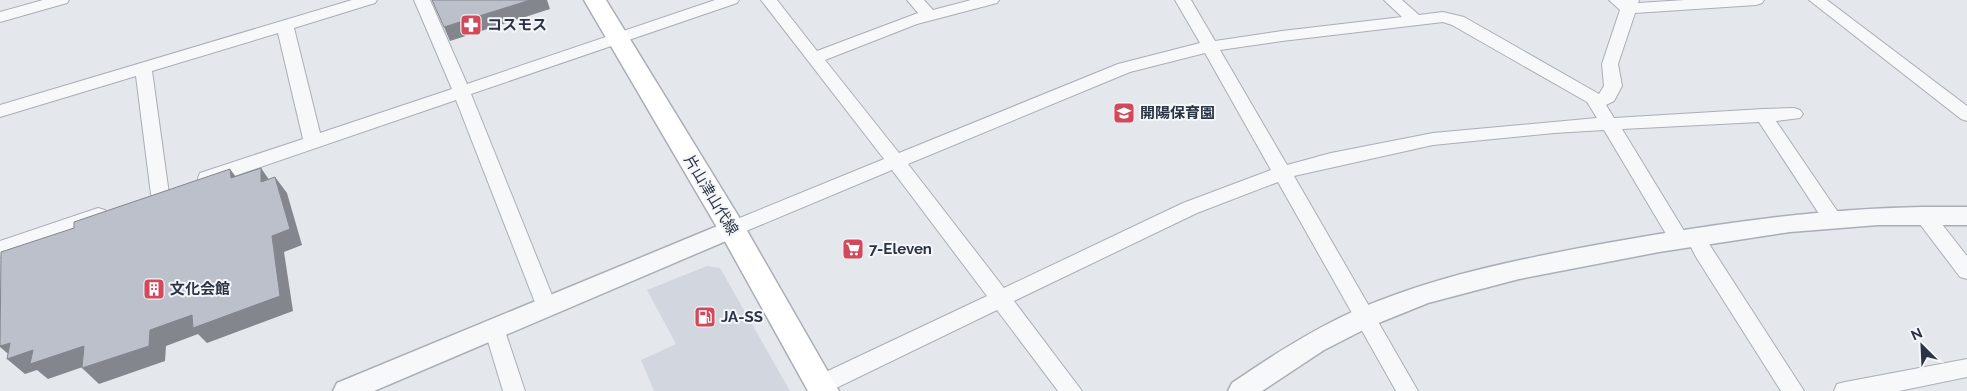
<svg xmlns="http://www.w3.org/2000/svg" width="1967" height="391" viewBox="0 0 1967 391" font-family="Raleway,'Noto Sans JP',sans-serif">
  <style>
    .built { fill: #d2d6de }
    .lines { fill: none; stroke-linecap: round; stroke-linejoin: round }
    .minor-casing { stroke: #a9aeb7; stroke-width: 2 }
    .tertiary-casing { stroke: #a9aeb7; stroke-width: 3 }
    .secondary-casing { stroke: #a9aeb7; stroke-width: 3 }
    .minor { fill: #f7f8fa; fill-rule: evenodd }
    .tertiary { fill: #f7f8fa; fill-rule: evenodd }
    .secondary { fill: #fff; fill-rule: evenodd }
    .shaded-wall { fill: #83868d }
    .building { fill: #bbc0ca; stroke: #83868d }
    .labels { text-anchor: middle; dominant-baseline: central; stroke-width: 4; stroke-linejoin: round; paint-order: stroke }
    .poi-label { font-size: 15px; font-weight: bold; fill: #2b3445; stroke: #f4f6f9; text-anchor: start }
    .street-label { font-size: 15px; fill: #2b3445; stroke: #f4f6f9 }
  </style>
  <rect width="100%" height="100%" fill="#e4e7ec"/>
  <!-- built -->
  <path class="built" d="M707,266L720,268L790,391H654L641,360L676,344L647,290Z"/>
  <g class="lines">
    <!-- minor casing -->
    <g class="minor-casing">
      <g id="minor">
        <path d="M43,0H69L67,3L0,22V12Z"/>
        <path d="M352,0H377L375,3L294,28L320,133L452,89L414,0H430L467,84L715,0H739L737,3L471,94L556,305L553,311L546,313L539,311L536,305L456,100L214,183L207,185L200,183L198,178L200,173L303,139L278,33L152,71L169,194L167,199L160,201L153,199L151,194L136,76L0,117V105Z"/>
        <path d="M761,0H777L817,51L918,13L907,0H924L933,10L971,0H999L997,3L917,24L825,60L899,153L1118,64L1200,43L1175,0H1191L1215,41L1282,31L1402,17L1384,0H1402L1419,15L1443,12L1464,17L1599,94L1604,86L1602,64L1620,10L1609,0H1639L1638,3L1685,0H1764L1762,3L1756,5L1635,13L1618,64L1622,86L1614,101L1606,105L1614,118L1763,109L1794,108L1800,110L1803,114L1800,118L1776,121L1842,218L1839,223L1832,225L1825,223L1759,122L1622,129L1686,234L1688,231L1695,229L1702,231L1711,247L1804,391H1781L1696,257L1688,241L1686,244L1679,246L1672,244L1604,130L1554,133L1433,145L1294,176L1418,391H1396L1278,182L1197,213L1014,301L1082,391H1058L997,310L830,391H813L810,385L813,378L987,296L892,170L739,234L732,236L725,234L722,229L725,224L884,159ZM1443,22L1452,25L1587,102L1597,118L1433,133L1331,153L1287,165L1220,50L1282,41ZM1205,53L1271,170L1183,203L1004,288L908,164L1130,72Z"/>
        <path d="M1809,0H1827L1967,106V121L1961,119Z"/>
        <path d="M1923,207L1930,209L1967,256V279L1960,277L1916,219L1913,214L1916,209Z"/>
        <path d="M98,208L105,210L108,215L105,220L0,257V241Z"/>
        <path d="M494,319L501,322L504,328L525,391H503L484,328L487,322Z"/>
        <path d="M1967,359V377L1899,391H1834L1837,384L1845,382Z"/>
      </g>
    </g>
    <!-- tertiary casing -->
    <g class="tertiary-casing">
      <g id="tertiary">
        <path d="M1923,207H1967V225H1878L1790,232L1659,252L1519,279L1428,303L1371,326L1324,350L1262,391H1228L1232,383C1270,357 1310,331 1352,312C1433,276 1520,259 1607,243C1712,224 1816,209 1923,207Z"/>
        <path d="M732,220L740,223L744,229L740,235L374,391H333L337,383Z"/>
      </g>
    </g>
    <!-- secondary casing -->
    <g class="secondary-casing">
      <path id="secondary" d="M584,0H606L742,222L839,391H808L722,236Z"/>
    </g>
    <!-- minor -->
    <use href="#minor" class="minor"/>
    <!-- tertiary -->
    <use href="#tertiary" class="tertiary"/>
    <!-- secondary -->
    <use href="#secondary" class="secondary"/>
  </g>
  <!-- shaded-wall -->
  <g class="shaded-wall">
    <path d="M530,0H547L550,9L450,41L444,27Z"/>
    <path d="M261,168L272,184L261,182Z"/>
    <path d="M230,169L242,185L231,178Z"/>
    <path d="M275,177L287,193L302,245L284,252L293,311L207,343L198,334L166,346L165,361L99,384L82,368L150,330L272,236Z"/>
    <path d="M10,343L33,350L84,346L100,361L48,379L37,370L25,374L7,359L12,357L0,347V346Z"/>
  </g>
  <!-- building -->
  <g class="building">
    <path d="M432,0H530L444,27Z"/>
    <path d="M261,168V182L275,177L290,229L272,236L280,296L193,328L192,315L150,330L149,346L82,368L84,346L30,364L33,350L7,359L10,343L0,346L1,252L74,228V222L230,169L231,178Z"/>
  </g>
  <!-- icons -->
  <defs>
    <g id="pharmacy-square" transform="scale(1.125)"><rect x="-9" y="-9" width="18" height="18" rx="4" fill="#d1495b" stroke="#f4f6f9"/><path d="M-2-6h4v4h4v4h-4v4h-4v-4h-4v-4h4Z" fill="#fff"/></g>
    <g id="school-square" transform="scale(1.125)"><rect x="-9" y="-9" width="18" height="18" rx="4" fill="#d1495b" stroke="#f4f6f9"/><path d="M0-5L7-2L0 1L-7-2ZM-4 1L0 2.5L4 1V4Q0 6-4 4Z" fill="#fff"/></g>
    <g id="supermarket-square" transform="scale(1.125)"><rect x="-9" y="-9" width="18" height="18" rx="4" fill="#d1495b" stroke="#f4f6f9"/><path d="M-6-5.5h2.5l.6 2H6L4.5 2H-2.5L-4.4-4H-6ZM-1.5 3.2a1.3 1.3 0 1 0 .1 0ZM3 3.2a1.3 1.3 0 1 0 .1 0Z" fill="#fff"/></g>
    <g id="building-square" transform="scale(1.125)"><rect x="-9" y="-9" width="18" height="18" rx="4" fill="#d1495b" stroke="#f4f6f9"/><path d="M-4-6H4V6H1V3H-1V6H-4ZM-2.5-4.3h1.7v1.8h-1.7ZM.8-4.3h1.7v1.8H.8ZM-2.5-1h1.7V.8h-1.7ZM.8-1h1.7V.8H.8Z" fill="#fff"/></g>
    <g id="fuel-square" transform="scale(1.125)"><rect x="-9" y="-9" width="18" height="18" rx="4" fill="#d1495b" stroke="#f4f6f9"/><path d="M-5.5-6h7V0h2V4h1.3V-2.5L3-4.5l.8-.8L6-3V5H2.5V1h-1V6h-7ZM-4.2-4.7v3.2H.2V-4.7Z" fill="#fff"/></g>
  </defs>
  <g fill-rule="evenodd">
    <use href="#pharmacy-square" x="471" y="25"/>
    <use href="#school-square" x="1124" y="113"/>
    <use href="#supermarket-square" x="853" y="249"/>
    <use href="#building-square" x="154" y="289"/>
    <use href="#fuel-square" x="705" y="317"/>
  </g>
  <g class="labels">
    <!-- poi labels -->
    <g class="poi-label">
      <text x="487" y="25">コスモス</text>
      <text x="1140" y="113">開陽保育園</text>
      <text x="869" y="249">7-Eleven</text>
      <text x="170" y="289">文化会館</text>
      <text x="721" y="317">JA-SS</text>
    </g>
    <!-- street labels -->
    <g class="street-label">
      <text transform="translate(711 195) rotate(59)">片山津山代線</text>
    </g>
  </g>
  <!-- north arrow -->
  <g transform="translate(1922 346) rotate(336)" stroke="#f4f6f9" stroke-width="4" paint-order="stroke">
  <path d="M0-4L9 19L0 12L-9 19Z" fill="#2b3445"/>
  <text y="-8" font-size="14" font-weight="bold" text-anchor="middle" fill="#2b3445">N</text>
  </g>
</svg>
